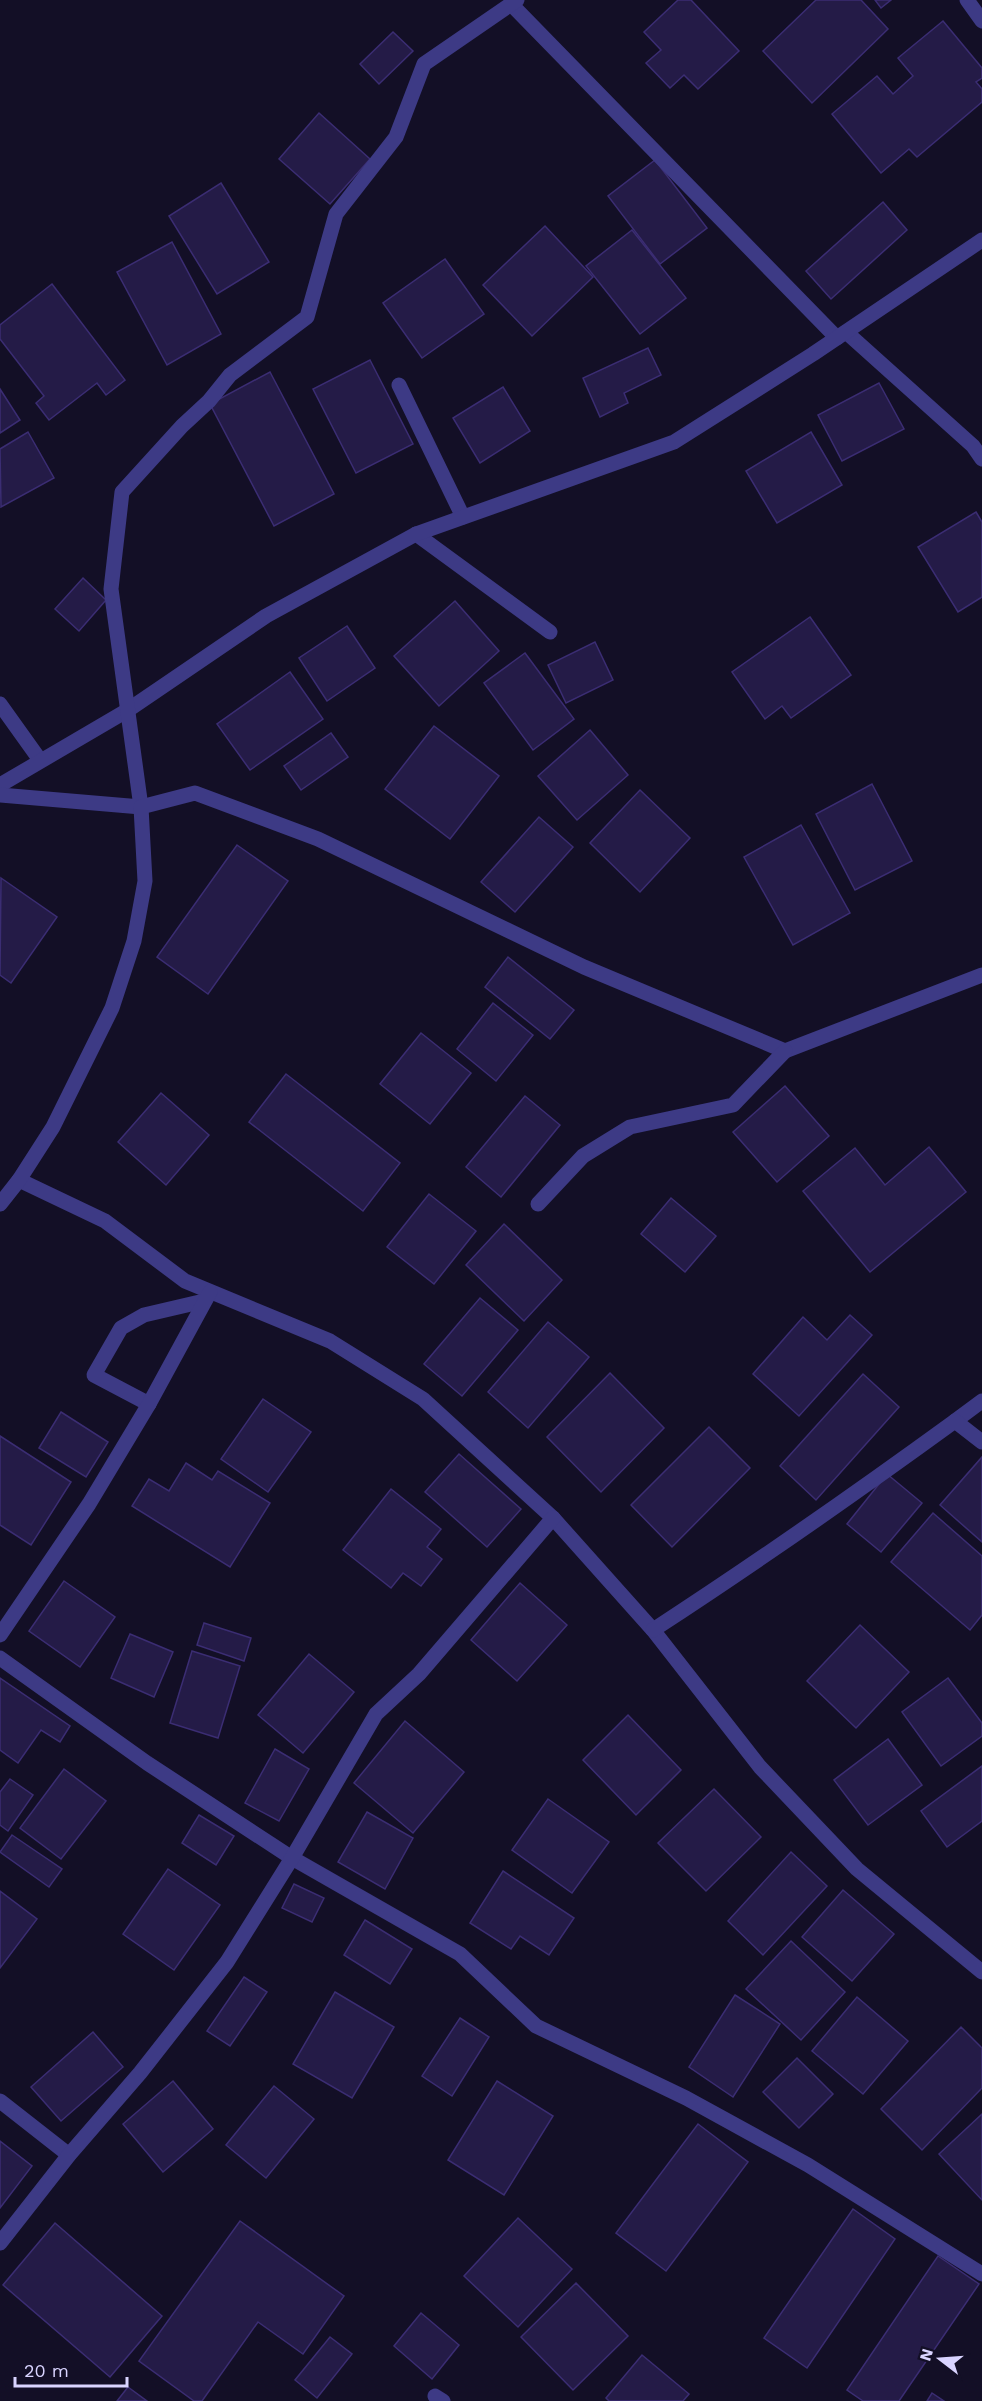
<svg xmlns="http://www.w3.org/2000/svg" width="982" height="2401" viewBox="0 0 982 2401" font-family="'Work Sans',sans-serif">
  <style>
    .building { fill: #241b47; stroke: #3b2d73; stroke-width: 1.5 }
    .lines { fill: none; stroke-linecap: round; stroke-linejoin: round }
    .minor { stroke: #3d3a85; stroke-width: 15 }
  </style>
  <rect width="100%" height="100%" fill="#130f26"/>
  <!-- building -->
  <g class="building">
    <path d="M678,0H691L739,51L698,89L684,75L670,88L646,63L661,50L644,32Z"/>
    <path d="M816,0H861L888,29L812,103L763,51Z"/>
    <path d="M875,0H891L881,8Z"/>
    <path d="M943,21L982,68V78L976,82L982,89V102L917,157L909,149L881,173L832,114L877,76L893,94L913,76L898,58Z"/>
    <path d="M393,32L413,51L379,84L360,64Z"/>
    <path d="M319,113L370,159L330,204L279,159Z"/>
    <path d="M655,160L707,228L660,264L608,196Z"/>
    <path d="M221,183L269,262L217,294L169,216Z"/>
    <path d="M883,202L907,230L831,299L806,271Z"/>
    <path d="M545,226L593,277L532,336L483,285Z"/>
    <path d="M632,230L686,298L640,334L586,266Z"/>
    <path d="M172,242L221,334L167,365L117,272Z"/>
    <path d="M445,259L484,314L422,358L383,303Z"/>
    <path d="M52,284L125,380L106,395L97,383L49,420L36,403L44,396L0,339V325Z"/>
    <path d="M648,348L661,375L624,393L628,403L600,417L583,378Z"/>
    <path d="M370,360L413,444L356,473L313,389Z"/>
    <path d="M270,372L334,494L274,526L210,404Z"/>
    <path d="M879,383L904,429L842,461L818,415Z"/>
    <path d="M503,387L530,431L480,463L453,418Z"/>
    <path d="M0,389L20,420L0,433Z"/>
    <path d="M28,432L54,478L1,507L0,449Z"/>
    <path d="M811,432L842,485L777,523L746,471Z"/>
    <path d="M976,512L982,522V597L958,612L918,547Z"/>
    <path d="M83,578L106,600L79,631L55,609Z"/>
    <path d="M455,601L499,651L439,706L394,656Z"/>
    <path d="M810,617L851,675L791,718L782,706L765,719L732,672Z"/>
    <path d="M347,626L375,668L327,701L299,658Z"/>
    <path d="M595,642L613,680L566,703L548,665Z"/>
    <path d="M525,653L574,719L533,750L484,683Z"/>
    <path d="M290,672L323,719L250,770L217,724Z"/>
    <path d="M434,726L499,776L450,839L385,789Z"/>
    <path d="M590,730L628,775L577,820L538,776Z"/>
    <path d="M331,733L348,757L301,790L284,766Z"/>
    <path d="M872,784L912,861L855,890L816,814Z"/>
    <path d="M640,790L690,838L640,892L590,843Z"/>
    <path d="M539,817L573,847L515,912L481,882Z"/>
    <path d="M801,825L850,913L793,945L744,857Z"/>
    <path d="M237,845L288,881L208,994L157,957Z"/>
    <path d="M1,878L57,917L11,983L0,975Z"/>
    <path d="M508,957L574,1010L550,1039L485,987Z"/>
    <path d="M493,1003L533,1035L496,1081L457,1049Z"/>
    <path d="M421,1033L471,1073L430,1124L380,1084Z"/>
    <path d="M286,1074L400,1163L363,1211L249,1122Z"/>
    <path d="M785,1086L829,1136L777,1182L733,1132Z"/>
    <path d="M161,1093L209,1135L166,1185L118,1142Z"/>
    <path d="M525,1096L560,1125L501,1197L466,1167Z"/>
    <path d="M929,1147L966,1192L870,1272L803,1191L855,1148L885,1185Z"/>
    <path d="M429,1194L476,1231L434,1284L387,1247Z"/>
    <path d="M671,1198L716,1236L685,1272L641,1234Z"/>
    <path d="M504,1224L562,1280L524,1321L466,1265Z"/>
    <path d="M480,1298L518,1330L462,1396L424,1364Z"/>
    <path d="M850,1315L872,1335L799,1416L753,1374L803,1317L827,1340Z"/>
    <path d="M548,1322L589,1357L528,1428L488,1392Z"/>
    <path d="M610,1373L664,1428L601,1492L547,1437Z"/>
    <path d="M863,1374L899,1407L816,1500L780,1466Z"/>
    <path d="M263,1399L311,1432L268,1492L221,1459Z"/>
    <path d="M61,1412L108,1442L86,1477L39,1448Z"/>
    <path d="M709,1427L750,1468L672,1547L631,1505Z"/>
    <path d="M0,1436L71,1482L31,1545L0,1525Z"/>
    <path d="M459,1454L521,1509L487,1547L425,1492Z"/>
    <path d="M982,1457V1542L940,1505Z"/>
    <path d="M186,1463L212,1480L218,1471L270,1503L230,1567L132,1506L149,1479L169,1491Z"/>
    <path d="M887,1474L922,1503L881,1552L847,1524Z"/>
    <path d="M391,1489L441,1529L427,1547L442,1559L421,1586L403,1573L391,1588L343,1550Z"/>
    <path d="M933,1513L982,1556V1615L970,1630L891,1562Z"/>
    <path d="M64,1581L115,1617L80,1667L29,1631Z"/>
    <path d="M520,1583L567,1625L517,1681L471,1640Z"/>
    <path d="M204,1623L251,1638L244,1661L197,1645Z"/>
    <path d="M860,1625L909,1672L856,1728L807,1681Z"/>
    <path d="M130,1634L173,1652L154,1697L111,1678Z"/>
    <path d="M192,1651L240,1666L218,1738L170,1723Z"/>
    <path d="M309,1654L354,1692L303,1753L258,1715Z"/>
    <path d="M0,1678L70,1726L60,1742L41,1730L18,1763L0,1750Z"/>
    <path d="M948,1678L982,1723V1736L941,1766L902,1712Z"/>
    <path d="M628,1715L681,1770L636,1815L583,1760Z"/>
    <path d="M405,1721L464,1772L413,1833L354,1783Z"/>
    <path d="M888,1739L922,1785L868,1825L834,1780Z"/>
    <path d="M275,1749L309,1769L279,1821L245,1803Z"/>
    <path d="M982,1766V1821L947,1847L921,1811Z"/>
    <path d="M64,1769L106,1801L61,1859L20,1828Z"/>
    <path d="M10,1779L33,1795L8,1831L0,1825V1792Z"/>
    <path d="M714,1789L761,1837L706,1891L658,1843Z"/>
    <path d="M548,1799L609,1842L572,1893L512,1850Z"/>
    <path d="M367,1812L413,1838L385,1889L338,1862Z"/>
    <path d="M199,1815L234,1836L216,1865L182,1843Z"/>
    <path d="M12,1835L62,1869L49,1887L0,1852Z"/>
    <path d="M791,1852L827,1886L763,1955L728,1921Z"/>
    <path d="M168,1869L220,1905L174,1970L123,1934Z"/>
    <path d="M503,1871L574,1918L549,1955L520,1936L511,1949L470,1923Z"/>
    <path d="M294,1884L324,1898L312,1922L282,1908Z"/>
    <path d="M843,1890L894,1934L852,1981L802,1937Z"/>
    <path d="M0,1891L37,1919L0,1968Z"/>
    <path d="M365,1920L412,1949L390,1984L344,1955Z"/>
    <path d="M791,1941L845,1992L801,2040L746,1989Z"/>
    <path d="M244,1977L267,1992L230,2046L207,2031Z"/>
    <path d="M335,1992L394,2027L352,2098L293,2064Z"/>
    <path d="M735,1995L780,2024L733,2097L689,2067Z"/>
    <path d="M857,1997L908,2041L863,2094L812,2051Z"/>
    <path d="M460,2018L489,2037L452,2096L422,2076Z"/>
    <path d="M961,2027L982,2048V2088L922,2150L881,2109Z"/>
    <path d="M93,2032L123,2067L61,2121L31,2087Z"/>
    <path d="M797,2058L833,2094L799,2128L763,2092Z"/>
    <path d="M173,2081L213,2129L163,2172L123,2124Z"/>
    <path d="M497,2081L553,2116L504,2195L448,2160Z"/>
    <path d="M274,2086L314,2119L266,2178L226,2145Z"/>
    <path d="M982,2114V2200L939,2154Z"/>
    <path d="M698,2124L748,2162L666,2271L616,2233Z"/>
    <path d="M0,2141L32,2166L0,2208Z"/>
    <path d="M853,2209L895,2239L807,2368L764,2338Z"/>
    <path d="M518,2218L572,2269L518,2327L464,2276Z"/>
    <path d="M240,2221L344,2296L303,2354L258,2322L202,2401H194L139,2361Z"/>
    <path d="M55,2223L162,2316L110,2377L3,2285Z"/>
    <path d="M938,2256L979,2284L899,2401H863L847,2390Z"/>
    <path d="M576,2283L628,2336L573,2390L521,2337Z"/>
    <path d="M421,2313L459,2345L432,2379L394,2346Z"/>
    <path d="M330,2337L352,2354L317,2398L295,2380Z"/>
    <path d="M642,2355L689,2394L683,2401H609L606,2398Z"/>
    <path d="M128,2387L147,2401H117Z"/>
    <path d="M932,2393L944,2401H927Z"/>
  </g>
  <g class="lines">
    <!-- minor -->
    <g class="minor">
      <path d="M967,0L982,21"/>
      <path d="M511,4L837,338"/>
      <path d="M846,332L973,446L982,459"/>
      <path d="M399,385L463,517"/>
      <path d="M416,534L550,632"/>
      <path d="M0,704L40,760"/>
      <path d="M0,785L128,710L266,616L416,534L674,442L813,354L982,240"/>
      <path d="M0,795L141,807L111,589L122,492L182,426L209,401L230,375L307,317L336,214L396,137L424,64L517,0"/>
      <path d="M19,1180L105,1221L185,1281L330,1341L423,1399L553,1518L653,1630L760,1767L857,1869L982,1972"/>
      <path d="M0,1204L19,1180L53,1127L112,1008L134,941L145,881L141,807L195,793L318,839L584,967L785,1051L982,975"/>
      <path d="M538,1204L583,1156L630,1127L733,1105L785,1051"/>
      <path d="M149,1404L94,1375L121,1328L144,1315L204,1301"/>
      <path d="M955,1421L982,1401"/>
      <path d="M653,1630C756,1563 856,1493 955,1421L982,1442"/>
      <path d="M0,1635L89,1504L149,1404L210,1292"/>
      <path d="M0,1658L147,1763L292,1858L460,1954L536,2026L686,2098L808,2165L982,2274"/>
      <path d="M0,2101L69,2155"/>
      <path d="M0,2243L69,2155L140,2073L227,1962L292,1858L376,1714L419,1674L553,1518"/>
      <path d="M435,2396L443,2401"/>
    </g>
  </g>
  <!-- north arrow -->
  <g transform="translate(940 2359) rotate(287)" stroke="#130f26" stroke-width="4.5" paint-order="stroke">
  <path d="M0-4.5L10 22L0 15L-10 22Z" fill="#d9d4ff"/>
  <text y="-9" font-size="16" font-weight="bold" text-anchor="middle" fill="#d9d4ff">N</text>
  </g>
  <!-- scale -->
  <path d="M15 2377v9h112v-9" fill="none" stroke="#d9d4ff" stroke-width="3"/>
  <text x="24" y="2377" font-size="18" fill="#d9d4ff" stroke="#130f26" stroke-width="4.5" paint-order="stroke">20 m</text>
</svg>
